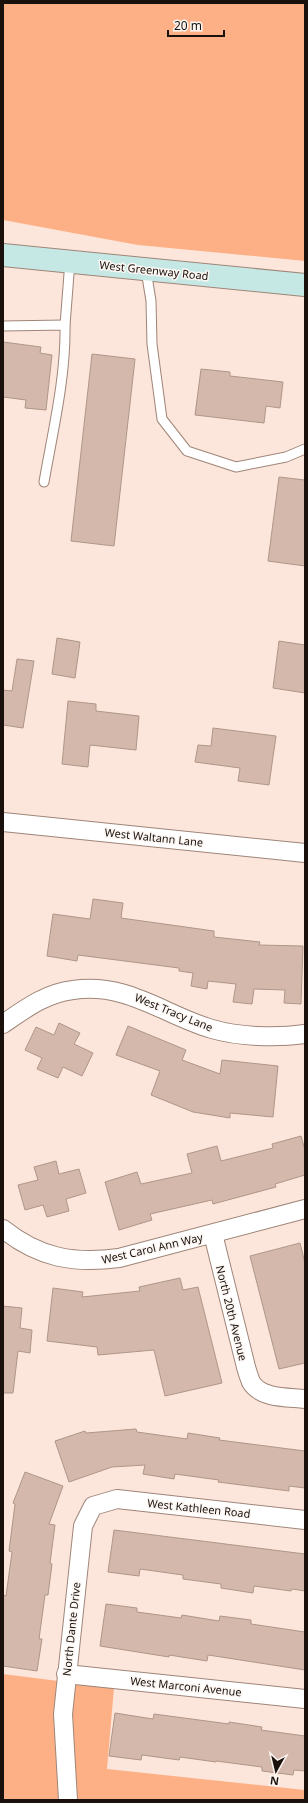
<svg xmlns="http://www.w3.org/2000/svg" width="308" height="1803" viewBox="0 0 308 1803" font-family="'Noto Sans',sans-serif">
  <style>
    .green { fill: #fdb086 }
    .building { fill: #d3b8ab; stroke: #af9688 }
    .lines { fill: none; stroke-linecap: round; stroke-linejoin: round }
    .lane-casing { stroke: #9e8578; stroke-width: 11 }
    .street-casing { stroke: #9e8578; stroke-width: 20 }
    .secondary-casing { stroke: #9e8578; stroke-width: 24 }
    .lane { stroke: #fff; stroke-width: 9 }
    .street { stroke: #fff; stroke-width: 18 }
    .secondary { stroke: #c6e8e5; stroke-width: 22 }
    .labels { text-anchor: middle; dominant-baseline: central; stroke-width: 3; stroke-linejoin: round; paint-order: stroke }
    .street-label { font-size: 11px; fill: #1a110c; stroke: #fdf7f4 }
  </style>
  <rect width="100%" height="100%" fill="#fce6db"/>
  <!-- green -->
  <g class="green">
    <path d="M3,3H305V261L138,245L3,220Z"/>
    <path d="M3,1674L114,1688L107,1769L305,1790V1800H3Z"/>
  </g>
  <!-- building -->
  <g class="building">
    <path d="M3,342L41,347L40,353L52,355L46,410L25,408L26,400L3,397Z"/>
    <path d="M92,354L135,359L114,546L71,541Z"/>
    <path d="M201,369L230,372V376L283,382L280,408L266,406L264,423L195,415Z"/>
    <path d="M279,477L305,480V566L268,561Z"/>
    <path d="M57,638L80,642L75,678L52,674Z"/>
    <path d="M279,641L305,645V693L273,688Z"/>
    <path d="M17,659L34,661L23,728L3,725V690L12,691Z"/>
    <path d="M68,701L96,704V711L139,716L136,750L90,745L88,767L62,764Z"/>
    <path d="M213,728L276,736L269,785L238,781L240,768L195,762L198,745L211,746Z"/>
    <path d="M93,899L123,903L121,918L214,931V937L260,942L259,945L303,946L301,1004L284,1003L285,990L254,989L252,1004L233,1002L236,984L208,981L207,989L191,986L193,973L179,971V968L78,955L77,961L47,956L53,914L90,919Z"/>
    <path d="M59,1023L80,1033L74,1044L93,1053L82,1076L63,1067L58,1078L37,1069L42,1058L25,1050L36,1027L54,1035Z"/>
    <path d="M128,1026L186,1050L182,1060L220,1074L222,1060L278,1066L273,1117L230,1113V1118L193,1112L151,1095L160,1071L116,1055Z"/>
    <path d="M301,1136L305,1150V1175L275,1184L276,1187L213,1204L212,1200L150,1214L152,1220L119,1230L105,1182L137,1172L141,1184L192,1173L187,1154L217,1146L221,1161L273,1148L272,1144Z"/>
    <path d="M56,1161L59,1174L79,1169L86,1193L66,1199L69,1211L47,1217L43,1205L25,1210L18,1185L38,1180L34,1167Z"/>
    <path d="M300,1243L305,1263V1363L279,1369L250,1256Z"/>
    <path d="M180,1278L183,1290L198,1287L222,1383L165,1396L154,1350L98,1355L97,1347L47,1341L53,1288L83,1292L82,1297L140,1291L139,1287Z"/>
    <path d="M3,1306L22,1308L20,1328L32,1330L30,1353L18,1351L13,1393H3Z"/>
    <path d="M136,1429L137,1432L187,1439L188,1433L220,1438L219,1440L305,1451V1488L289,1486V1491L218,1482L219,1480L175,1474L174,1479L143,1474L145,1465L112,1467L69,1482L55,1441L85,1431L86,1433Z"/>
    <path d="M25,1472L63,1486L49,1524L55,1525L50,1563L52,1564L48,1595H45L39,1639H42L37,1671L3,1666V1595L6,1596L12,1552L9,1551L15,1504L13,1503Z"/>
    <path d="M114,1530L305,1554V1591L292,1589L291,1591L254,1586L253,1593L221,1588V1584L183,1579V1575L140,1569L139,1576L108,1572Z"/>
    <path d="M106,1604L137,1608V1612L181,1618L182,1615L219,1621L220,1616L251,1620V1624L305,1632V1670L208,1655L207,1661L169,1655V1657L100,1646Z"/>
    <path d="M115,1713L153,1719L154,1714L229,1724V1722L262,1727L261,1730L305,1736V1771L294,1770L293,1775L262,1771V1767L216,1761V1762L180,1757L179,1760L142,1755L141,1760L109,1756Z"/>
  </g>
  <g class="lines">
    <!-- lane casing -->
    <g class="lane-casing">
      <g id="lane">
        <path d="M146,270L151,301L152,344L162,419L187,451L236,467L286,457L305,449"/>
        <path d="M65,325L70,261"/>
        <path d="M3,326L65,325C66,377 53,430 44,482"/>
      </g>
    </g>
    <!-- street casing -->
    <g class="street-casing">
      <g id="street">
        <path d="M3,822L305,853"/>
        <path d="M3,1024C25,1009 46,993 73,990C127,982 164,1015 212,1029C239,1037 277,1038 305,1034"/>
        <path d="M3,1229C39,1258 74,1264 119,1258L305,1209"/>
        <path d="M213,1234L246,1367C247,1371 249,1377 251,1382C261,1399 288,1397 305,1399"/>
        <path d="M66,1674L305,1699"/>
        <path d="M68,1800L63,1714L83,1526L93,1506L117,1499L305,1520"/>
      </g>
    </g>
    <!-- secondary casing -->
    <g class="secondary-casing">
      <path id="secondary" d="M3,255L305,285"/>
    </g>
    <!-- lane -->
    <use href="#lane" class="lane"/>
    <!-- street -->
    <use href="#street" class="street"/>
    <!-- secondary -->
    <use href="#secondary" class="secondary"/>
  </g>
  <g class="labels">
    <!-- street labels -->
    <g class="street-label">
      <text transform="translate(154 270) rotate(6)">West Greenway Road</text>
      <text transform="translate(154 837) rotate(6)">West Waltann Lane</text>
      <text transform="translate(174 1012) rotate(22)">West Tracy Lane</text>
      <text transform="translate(152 1248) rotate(-13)">West Carol Ann Way</text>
      <text transform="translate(232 1313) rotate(76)">North 20th Avenue</text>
      <text transform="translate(199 1508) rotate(6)">West Kathleen Road</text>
      <text transform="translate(71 1629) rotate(-84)">North Dante Drive</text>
      <text transform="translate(186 1686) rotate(6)">West Marconi Avenue</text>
    </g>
  </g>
  <!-- border -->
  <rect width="308" height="1803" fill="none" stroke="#1a110c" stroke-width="8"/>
  <!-- north arrow -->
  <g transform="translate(276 1771) rotate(188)" stroke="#fdf7f4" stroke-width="3" paint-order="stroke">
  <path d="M0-3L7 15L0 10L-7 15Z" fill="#1a110c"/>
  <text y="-6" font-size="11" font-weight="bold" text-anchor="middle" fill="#1a110c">N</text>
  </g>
  <!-- scale -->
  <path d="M168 30v6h56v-6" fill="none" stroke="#1a110c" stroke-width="2"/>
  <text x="174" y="30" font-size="12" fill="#1a110c" stroke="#fdf7f4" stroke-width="3" paint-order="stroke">20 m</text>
</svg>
